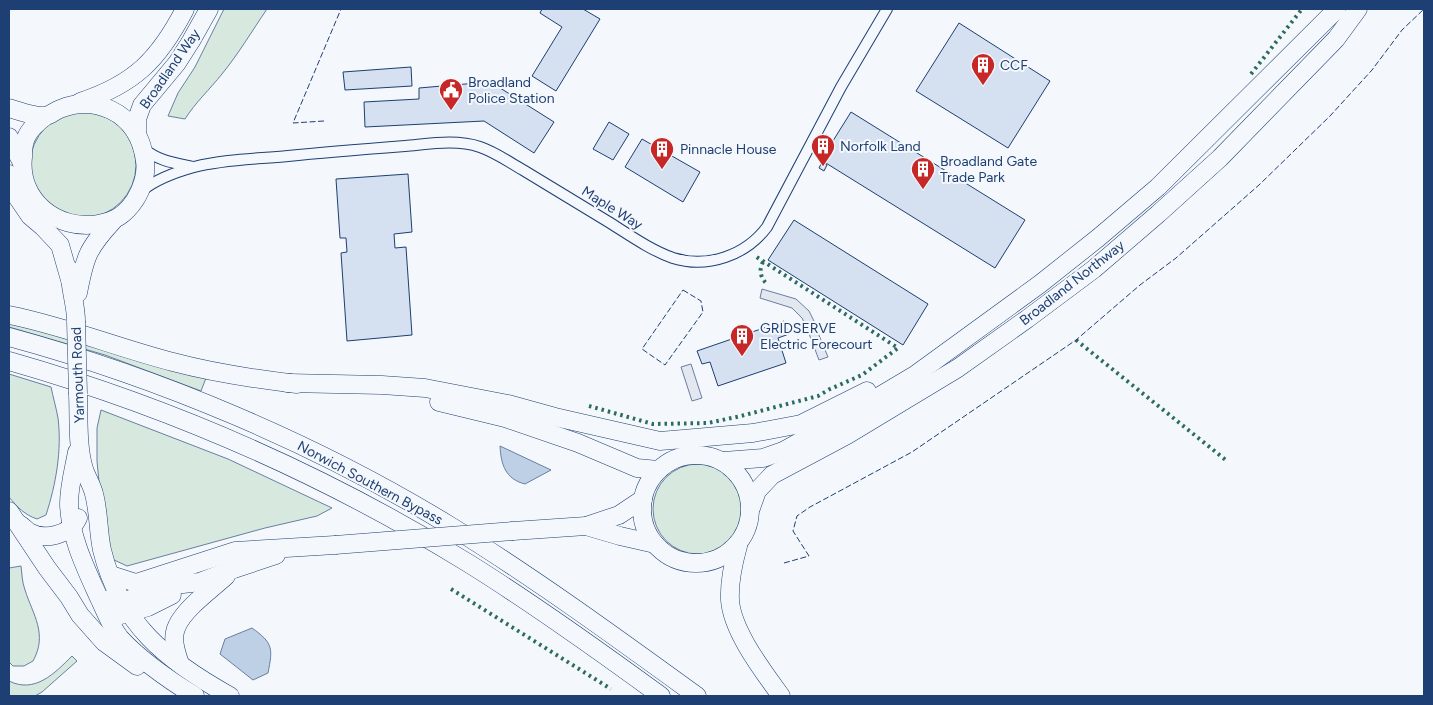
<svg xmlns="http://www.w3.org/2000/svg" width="1433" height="705" viewBox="0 0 1433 705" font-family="Figtree,sans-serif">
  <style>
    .green { fill: #d7e8df; stroke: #687fa3 }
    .parking { fill: #e3e8f0; stroke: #687fa3 }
    .water { fill: #bed0e5; stroke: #687fa3 }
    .building { fill: #d5e0f0; stroke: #1d3f73 }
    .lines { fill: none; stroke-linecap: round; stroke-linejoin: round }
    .minor-casing { stroke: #1d3f73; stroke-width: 12 }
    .trunk-casing { stroke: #1d3f73; stroke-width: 19 }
    .minor { stroke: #f4f7fb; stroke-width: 10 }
    .trunk { stroke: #f4f7fb; stroke-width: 18 }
    .trunk-bridge-casing { stroke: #1d3f73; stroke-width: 19; stroke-linecap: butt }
    .trunk-bridge { stroke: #f4f7fb; stroke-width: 18 }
    .hedge { stroke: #2c6c60; stroke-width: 4; stroke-dasharray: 2.5 4; stroke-linecap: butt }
    .fence { stroke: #1d3f73; stroke-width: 1; stroke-dasharray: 6 2.5; stroke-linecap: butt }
    .labels { text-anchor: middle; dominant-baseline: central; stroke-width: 4; stroke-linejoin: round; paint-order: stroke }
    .poi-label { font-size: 14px; fill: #1d3f73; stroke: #f4f7fb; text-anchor: start }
    .street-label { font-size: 14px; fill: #1d3f73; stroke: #f4f7fb }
  </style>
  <rect width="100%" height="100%" fill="#f4f7fb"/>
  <!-- green -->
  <g class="green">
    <path d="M224,9H267C252,31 239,53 222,74C210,89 195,103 185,119L168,116L178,93L195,67Z"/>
    <circle cx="83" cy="165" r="53"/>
    <path d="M9,321L206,378L201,391L105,355L9,327Z"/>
    <path d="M9,374L51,387C53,397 56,407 58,418C62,450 56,484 46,515L37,519C25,515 17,507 9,497Z"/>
    <path d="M101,410L228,459L332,508L317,516L265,528L127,566L112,559L104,535L97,461V428Z"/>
    <circle cx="698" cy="509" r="45"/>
    <path d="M21,566C22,574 22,582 25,590C33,615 48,634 33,661L24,666H13L9,662V568Z"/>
    <path d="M72,656L77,661L42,692L35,696H9V681C35,694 55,673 72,656Z"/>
  </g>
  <!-- parking -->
  <g class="parking">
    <path d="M762,289L796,299L809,311L815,323L806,326L802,318L792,308L760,298Z"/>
    <path d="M816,328L828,357L819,360L808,331Z"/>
    <path d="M691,364L702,398L692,401L681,367Z"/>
  </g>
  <!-- water -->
  <g class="water">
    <path d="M500,446L551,470L525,484C505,479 501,464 500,446Z"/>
    <path d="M252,628C273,643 273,648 268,673L253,680L220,654L225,639Z"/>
  </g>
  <!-- building -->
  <g class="building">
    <path d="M542,9H583L600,19L556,91L532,76L562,27L540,13Z"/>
    <path d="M959,23L1050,81L1008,148L916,91Z"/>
    <path d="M411,67L412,86L345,90L343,72Z"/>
    <path d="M477,83L497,86L554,122L534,153L484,121L365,127L364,102L419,99V88Z"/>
    <path d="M851,112L1025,220L995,268L821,160Z"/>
    <path d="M609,122L629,134L613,160L593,149Z"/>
    <path d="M642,139L700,172L683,202L625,167Z"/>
    <path d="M822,162L827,165L824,171L819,168Z"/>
    <path d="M408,174L412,232L394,234L395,248L406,247L412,335L347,341L341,253L347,252L346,238H340L336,179Z"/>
    <path d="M794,220L928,304L903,345L768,260Z"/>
    <path d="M784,321L789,334L778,338L786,363L718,386L710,362L702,364L697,351Z"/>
  </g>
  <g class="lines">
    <!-- minor casing -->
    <g class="minor-casing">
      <g id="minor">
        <path d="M143,148C158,161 174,163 193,167"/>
        <path d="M143,190C158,178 176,172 194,167C225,159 257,159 288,156C327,152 366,149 405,146C429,144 456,139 480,147C495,152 509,162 523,170C551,187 579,204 607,221C628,234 650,250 673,258C708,269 746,255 767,227L841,87L887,9"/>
      </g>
    </g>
    <!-- trunk casing -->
    <g class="trunk-casing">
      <g id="trunk">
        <path d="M80,102C135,84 159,59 185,9"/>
        <path d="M9,108C18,111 36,117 46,116C50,115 55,111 60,109C77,102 94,102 111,110C132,120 142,138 145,161C147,174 142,189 135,200C125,215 115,221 98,224C57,231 18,200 23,157C23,151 23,144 26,138C29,129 38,122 46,116"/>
        <path d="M137,131V119L142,105L177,63L191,41L209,9"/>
        <path d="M9,137L22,163"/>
        <path d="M9,174L17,197L30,216L43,227L60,245L70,280"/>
        <path d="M70,270C69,287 76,303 76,321"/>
        <path d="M78,293C85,256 88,248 113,221"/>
        <path d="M9,315C65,326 118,348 173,362C214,373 255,379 297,384"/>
        <path d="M9,337C160,378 317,444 452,527C536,579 617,638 697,696"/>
        <path d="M9,361C170,407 325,475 468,563C534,604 598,650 661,696"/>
        <path d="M287,383L382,385L425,388L508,404L555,417L660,441L753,433L801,424L867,391"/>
        <path d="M78,394C79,418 77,446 84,469C87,478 92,485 94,494C99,512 98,532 102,550C120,624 167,661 230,696"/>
        <path d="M439,402L505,418L578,443L637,468L658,470"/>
        <path d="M77,452C74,469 69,486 69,504C70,537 86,569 99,598C105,610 111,627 120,638C141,661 169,680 195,696"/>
        <circle cx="696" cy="509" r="54"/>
        <path d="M724,461L763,458L783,451L846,416L915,375L1040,284L1098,238L1158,187L1337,9"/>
        <path d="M751,508L757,491L772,475L847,435L958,368L1027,319L1094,269L1158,214L1220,158L1336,39L1358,9"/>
        <path d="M9,511L47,568L69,597L80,615L104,642L137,666"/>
        <path d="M19,524C23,526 26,530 29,532C45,541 70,535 78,518"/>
        <path d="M586,526L620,536L655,544"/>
        <path d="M513,531L586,526L619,515L643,499"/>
        <path d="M738,546C733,564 729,581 730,600C732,631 763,671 781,696"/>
        <path d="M111,575L136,583L235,551L335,545"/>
        <path d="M110,599L121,602L174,585L200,582L234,569L276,555"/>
        <path d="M117,616L148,607L172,595"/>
        <path d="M180,664C176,652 171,638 177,626C185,608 212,589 226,576"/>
      </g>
    </g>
    <!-- minor -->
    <use href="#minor" class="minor"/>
    <!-- trunk -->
    <use href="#trunk" class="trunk"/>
    <!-- trunk-bridge casing -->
    <g class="trunk-bridge-casing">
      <g id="trunk-bridge">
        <path d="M76,321L78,394"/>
        <path d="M335,545L513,531"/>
      </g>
    </g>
    <!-- trunk-bridge -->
    <use href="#trunk-bridge" class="trunk-bridge"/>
    <!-- hedge -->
    <g class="hedge">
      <path d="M1251,74L1302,9"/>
      <path d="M763,262C759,269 760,277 766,283"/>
      <path d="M1076,340L1227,461"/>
      <path d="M589,406L653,424L708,423L741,416L818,396L830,389L862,375L898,348L755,256"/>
      <path d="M451,589L611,689"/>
    </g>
    <!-- fence -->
    <g class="fence">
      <path d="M324,121L293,123L341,9"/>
      <path d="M683,290L701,301L703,312L665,365L642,349Z"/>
      <path d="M784,563L809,556L793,531L797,516L810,507L912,452L1076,340L1140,285L1176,258L1259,185L1330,116L1372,70L1402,30L1424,9"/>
    </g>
  </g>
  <!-- icons -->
  <defs>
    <g id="building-pin" transform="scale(1.25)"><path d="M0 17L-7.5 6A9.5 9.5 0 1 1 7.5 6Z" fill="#c62828" stroke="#f4f7fb"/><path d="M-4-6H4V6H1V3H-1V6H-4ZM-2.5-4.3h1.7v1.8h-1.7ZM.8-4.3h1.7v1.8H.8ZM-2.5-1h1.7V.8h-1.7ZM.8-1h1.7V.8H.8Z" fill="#fff"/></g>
    <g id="civic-pin" transform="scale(1.25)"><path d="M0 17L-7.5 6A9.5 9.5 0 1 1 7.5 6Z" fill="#c62828" stroke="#f4f7fb"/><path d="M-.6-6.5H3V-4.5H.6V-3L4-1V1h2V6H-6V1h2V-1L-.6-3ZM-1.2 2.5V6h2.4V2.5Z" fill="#fff"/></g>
  </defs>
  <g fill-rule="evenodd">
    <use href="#building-pin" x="983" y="65"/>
    <use href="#civic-pin" x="451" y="90"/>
    <use href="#building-pin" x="823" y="146"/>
    <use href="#building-pin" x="662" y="149"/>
    <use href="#building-pin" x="923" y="169"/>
    <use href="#building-pin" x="742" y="336"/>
  </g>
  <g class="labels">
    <!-- poi labels -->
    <g class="poi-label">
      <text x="1000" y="65">CCF</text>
      <text x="468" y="82">Broadland<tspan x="468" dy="16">Police Station</tspan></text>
      <text x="840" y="146">Norfolk Land</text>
      <text x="680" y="149">Pinnacle House</text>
      <text x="940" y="161">Broadland Gate<tspan x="940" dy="16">Trade Park</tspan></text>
      <text x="760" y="328">GRIDSERVE<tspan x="760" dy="16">Electric Forecourt</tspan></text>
    </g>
    <!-- street labels -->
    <g class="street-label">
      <text transform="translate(170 69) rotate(-55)">Broadland Way</text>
      <text transform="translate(612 208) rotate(32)">Maple Way</text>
      <text transform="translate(1072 283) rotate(-38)">Broadland Northway</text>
      <text transform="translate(78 375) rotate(-92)">Yarmouth Road</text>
      <text transform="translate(370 483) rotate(28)">Norwich Southern Bypass</text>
    </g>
  </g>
  <!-- border -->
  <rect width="1433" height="705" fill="none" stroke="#1d3f73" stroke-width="20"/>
</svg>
